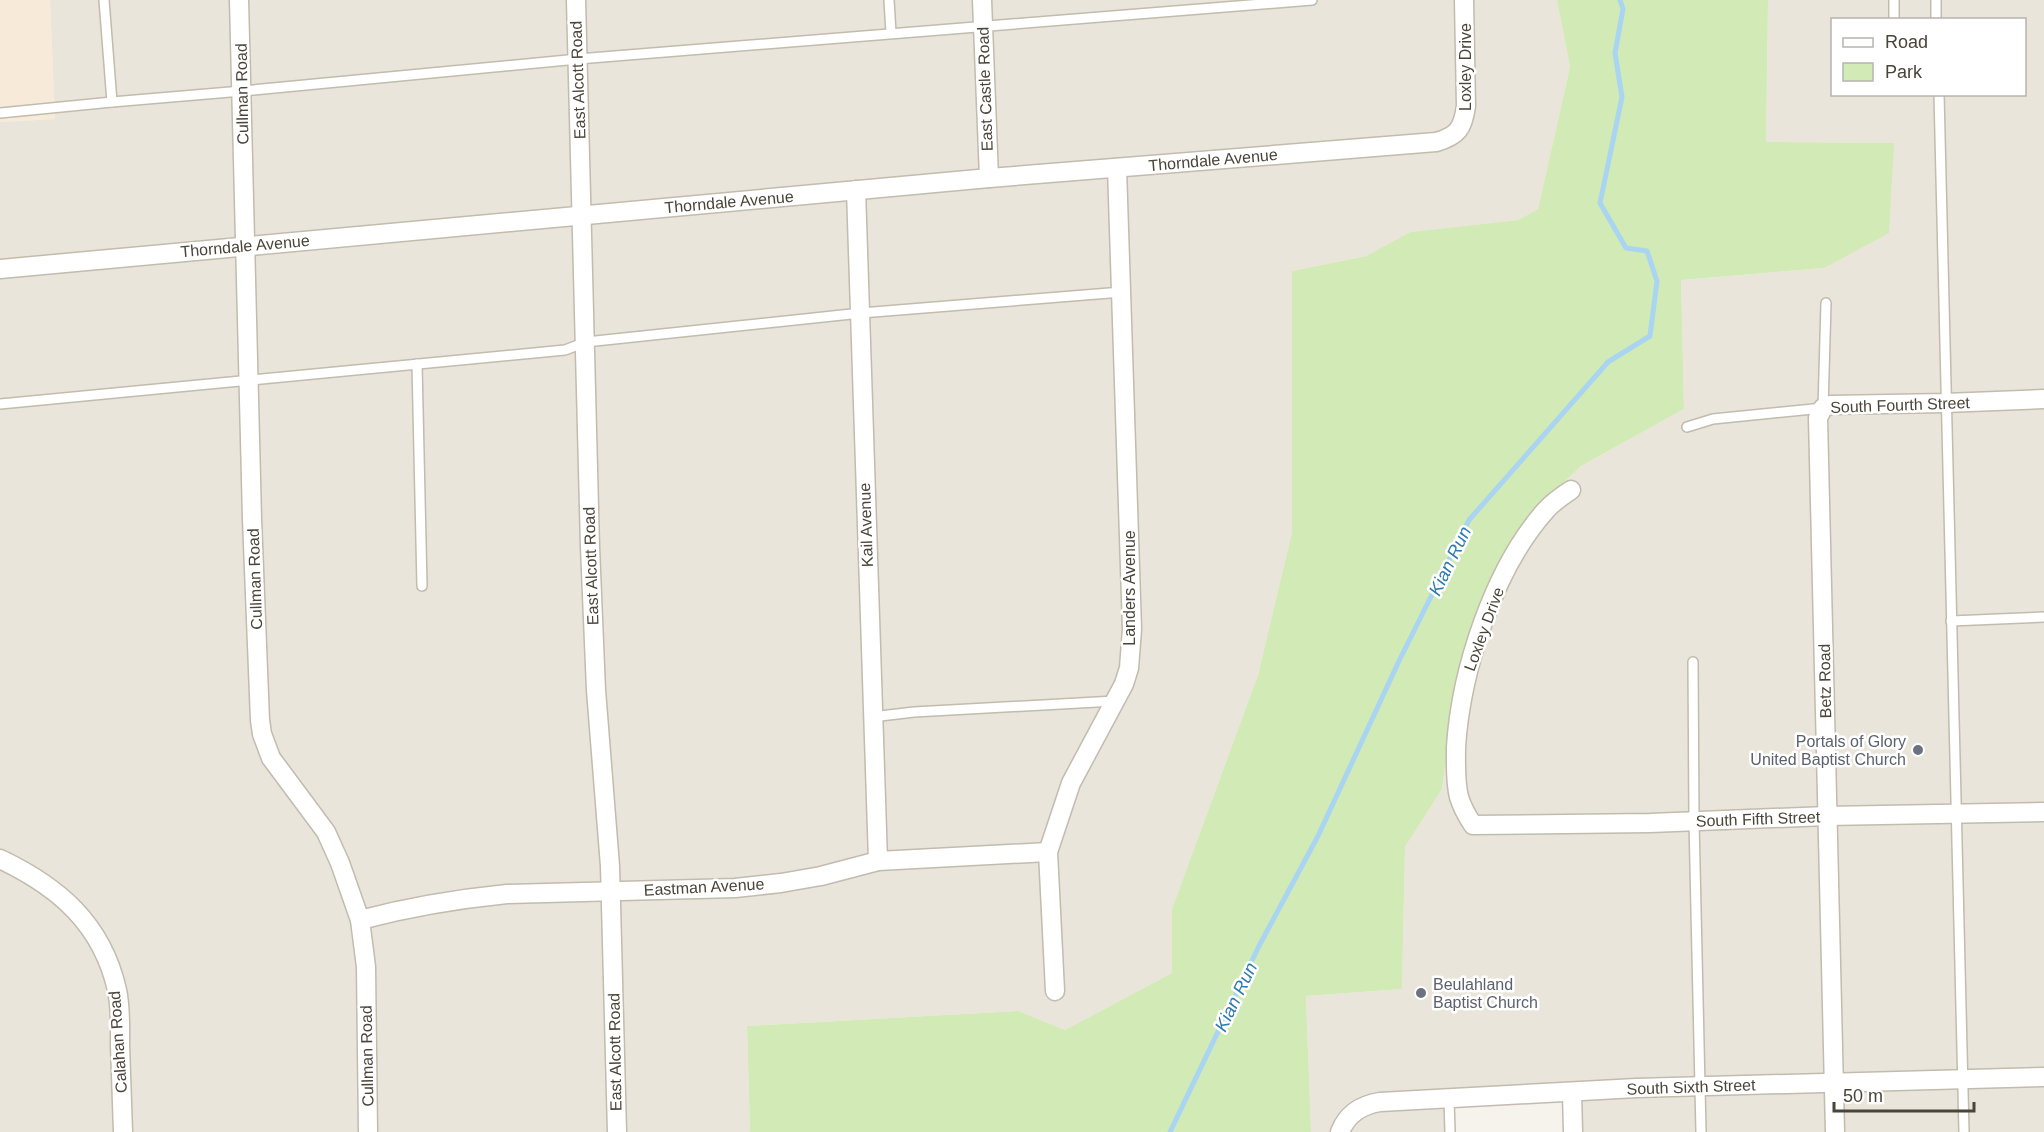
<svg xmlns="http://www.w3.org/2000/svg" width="2044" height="1132" viewBox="0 0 2044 1132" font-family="Helvetica,sans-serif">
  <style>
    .residential { fill: #eae5da; fill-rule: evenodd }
    .commercial { fill: #f7ead8 }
    .green { fill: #d2eab5 }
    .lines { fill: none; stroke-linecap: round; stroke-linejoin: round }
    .stream { stroke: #a9d4f2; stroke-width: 5 }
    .lane-casing { stroke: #c2bbae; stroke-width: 12 }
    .street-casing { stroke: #c2bbae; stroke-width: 21 }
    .lane { stroke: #fff; stroke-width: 9 }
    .street { stroke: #fff; stroke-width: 18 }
    .worship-dot { fill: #6b7280; stroke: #fff; stroke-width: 2 }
    .labels { text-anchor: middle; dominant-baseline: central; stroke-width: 5; stroke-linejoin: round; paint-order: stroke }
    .street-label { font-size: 16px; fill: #4b4439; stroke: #fff }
    .worship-label { font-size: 16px; fill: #5b616d; stroke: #fff; text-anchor: end }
    .water-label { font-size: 18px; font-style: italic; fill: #2e7ab2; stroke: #fff }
  </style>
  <rect width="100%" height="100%" fill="#f6f3ec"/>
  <!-- residential -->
  <g class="residential">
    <path d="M50,0H1557L1570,67L1538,209L1518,220L1410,232L1366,256L1292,271V532L1258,675L1172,909V973L1065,1030L1018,1011L747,1026L750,1132H0V122L55,119Z"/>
    <path d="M1768,0H2044V1132H1568V1100L1454,1104L1455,1132H1311L1306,996L1402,989L1405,847L1442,789L1456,686L1484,599L1533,511L1581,466L1684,409L1681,280L1824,268L1894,143L1766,142ZM1832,20H2024V94H1832Z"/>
  </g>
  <!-- commercial -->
  <path class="commercial" d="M0,0H50L55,119L0,122Z"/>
  <!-- green -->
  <path class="green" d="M1557,0H1768L1766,142L1894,143L1889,233L1824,268L1681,280L1684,409L1581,466L1533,511L1484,599L1456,686L1442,789L1405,847L1402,989L1306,996L1311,1132H750L747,1026L1018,1011L1065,1030L1172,973V909L1258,675L1292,532V271L1366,256L1410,232L1518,220L1538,209L1570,67Z"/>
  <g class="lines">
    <!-- stream -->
    <path class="stream" d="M1170,1132L1259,946L1318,836L1399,661L1469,520L1608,362L1650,336L1657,281L1647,251L1626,248L1600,203L1622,97L1615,53L1623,9L1620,0"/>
    <!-- lane casing -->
    <g class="lane-casing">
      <g id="lane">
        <path d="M104,0L112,102L242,91L578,59L1312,0"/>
        <path d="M889,0L891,33"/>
        <path d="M1936,0V20"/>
        <path d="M1894,20V0"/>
        <path d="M1939,94L1964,1132"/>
        <path d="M0,113L112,102"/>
        <path d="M417,364L422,586"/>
        <path d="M0,404L565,350L586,342L861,313L1122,292"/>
        <path d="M1687,427L1713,419L1823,408L1826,303"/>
        <path d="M1951,621L2044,617"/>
        <path d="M1693,662L1694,821L1701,1132"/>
        <path d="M872,717L914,712L1115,701"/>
        <path d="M1449,1099L1450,1132"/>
      </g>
    </g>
    <!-- street casing -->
    <g class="street-casing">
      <g id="street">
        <path d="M239,0L252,519L260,720L262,734L271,758L326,832L340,863L360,920L366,967L368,1132"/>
        <path d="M576,0L590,547L596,690L610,866L617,1132"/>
        <path d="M982,0L989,178"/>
        <path d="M856,190L878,861"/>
        <path d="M0,269L989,178L1436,142C1458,136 1463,128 1466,106L1464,0"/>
        <path d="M1571,490C1562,496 1553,502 1546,510C1494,568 1461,670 1456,747C1456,762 1455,782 1459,797C1462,807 1467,816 1473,825L1650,823L1827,816L2044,812"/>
        <path d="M0,859C59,887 102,924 117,990C121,1008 120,1027 120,1045C121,1074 122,1103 123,1132"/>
        <path d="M360,920C409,907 457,899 507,894L735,888L781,883L821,876L878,861L1048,852"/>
        <path d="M1055,991L1048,852L1071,783L1124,684L1129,668L1132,629L1117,168"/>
        <path d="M1572,1093L1573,1132"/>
        <path d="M1340,1132C1347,1114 1361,1105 1380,1102L1636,1088L2044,1077"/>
        <path d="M1835,1132L1818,418L1823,408L1830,405L1945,403L2044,399"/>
      </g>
    </g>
    <!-- lane -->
    <use href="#lane" class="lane"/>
    <!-- street -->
    <use href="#street" class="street"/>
  </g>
  <!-- markers -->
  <g class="worship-dot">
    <circle cx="1918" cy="750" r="6"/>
    <circle cx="1421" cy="993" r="6"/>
  </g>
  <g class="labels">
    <!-- street labels -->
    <g class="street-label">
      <text transform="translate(1465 67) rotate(-90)">Loxley Drive</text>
      <text transform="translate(578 80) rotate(-92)">East Alcott Road</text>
      <text transform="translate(985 89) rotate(-92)">East Castle Road</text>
      <text transform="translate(242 94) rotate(-91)">Cullman Road</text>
      <text transform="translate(1213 160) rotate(-5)">Thorndale Avenue</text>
      <text transform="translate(729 202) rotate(-5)">Thorndale Avenue</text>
      <text transform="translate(245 246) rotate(-5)">Thorndale Avenue</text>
      <text transform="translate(1900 405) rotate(-2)">South Fourth Street</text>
      <text transform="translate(866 525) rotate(-92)">Kail Avenue</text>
      <text transform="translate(591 566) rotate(-92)">East Alcott Road</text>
      <text transform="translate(255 579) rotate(-92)">Cullman Road</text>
      <text transform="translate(1129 588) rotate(-90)">Landers Avenue</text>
      <text transform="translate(1484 629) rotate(-70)">Loxley Drive</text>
      <text transform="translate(1825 681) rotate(-91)">Betz Road</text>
      <text transform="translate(1758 819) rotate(-2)">South Fifth Street</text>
      <text transform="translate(704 887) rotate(-3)">Eastman Avenue</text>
      <text transform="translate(118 1042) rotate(-94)">Calahan Road</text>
      <text transform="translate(615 1052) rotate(-91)">East Alcott Road</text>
      <text transform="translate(367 1056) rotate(-91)">Cullman Road</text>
      <text transform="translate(1691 1087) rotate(-2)">South Sixth Street</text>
    </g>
    <!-- worship labels -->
    <g class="worship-label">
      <text x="1906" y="741">Portals of Glory<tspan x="1906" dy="18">United Baptist Church</tspan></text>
      <text x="1433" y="984" text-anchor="start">Beulahland<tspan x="1433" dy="18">Baptist Church</tspan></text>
    </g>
    <!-- water labels -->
    <g class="water-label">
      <text transform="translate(1450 561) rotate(-64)">Kian Run</text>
      <text transform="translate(1236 997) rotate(-64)">Kian Run</text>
    </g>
  </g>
  <!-- legend -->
  <rect x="1831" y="18" width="195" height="78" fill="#ffffff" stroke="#b7b4b0" stroke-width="1.5"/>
  <rect x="1843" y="38" width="30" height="9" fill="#ffffff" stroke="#b7b4b0" stroke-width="1.5"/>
  <text x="1885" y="48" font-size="18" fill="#4b4439">Road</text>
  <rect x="1843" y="63" width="30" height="18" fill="#d2eab5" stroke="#b7b4b0" stroke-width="1.5"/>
  <text x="1885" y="78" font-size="18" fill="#4b4439">Park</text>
  <!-- scale -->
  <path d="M1834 1102v9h140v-9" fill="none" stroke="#4b4439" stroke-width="3"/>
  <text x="1843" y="1102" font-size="18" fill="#4b4439" stroke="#ffffff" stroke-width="4.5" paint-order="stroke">50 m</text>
</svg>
